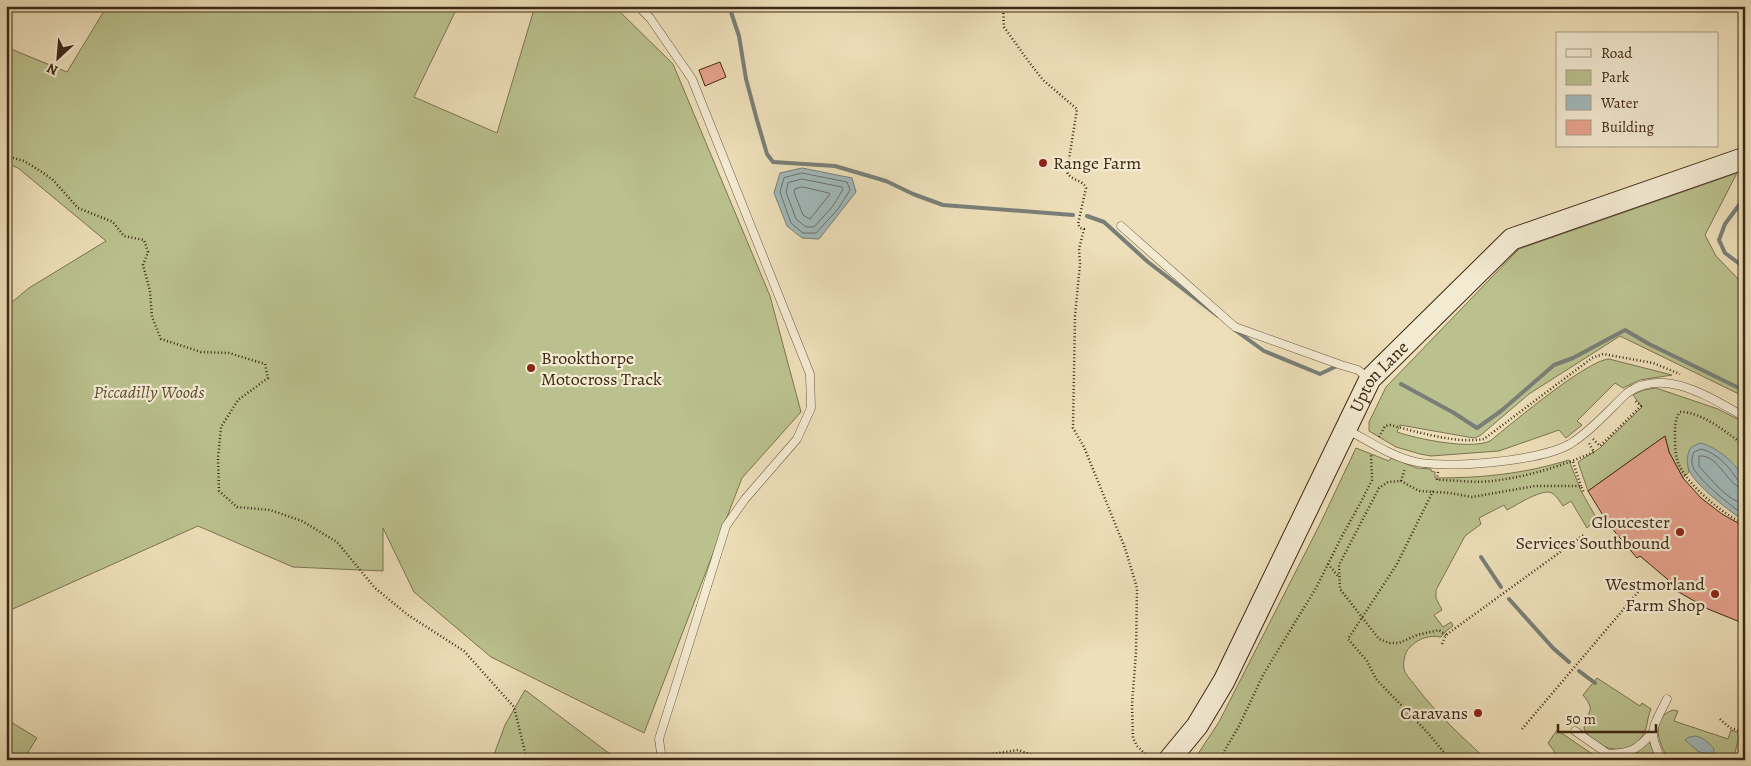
<svg xmlns="http://www.w3.org/2000/svg" width="1751" height="766" viewBox="0 0 1751 766" font-family="Alegreya,serif">
  <style>
    .green { fill: #bac18e; stroke: #7c7451 }
    .water { fill: #a0b9bb; stroke: #797f78 }
    .lines { fill: none; stroke-linecap: round; stroke-linejoin: round }
    .shore { stroke: #6f7068; stroke-width: 1 }
    .stream { stroke: #797f78; stroke-width: 4 }
    .building { fill: #e6a28d; stroke: #3e2814 }
    .lane-casing { stroke: #6a563d; stroke-width: 9 }
    .secondary-casing { stroke: #3e2814; stroke-width: 23 }
    .path { stroke: #3e2814; stroke-width: 2.5; stroke-dasharray: 1 2.5; stroke-linecap: butt }
    .lane { stroke: #f3ead2; stroke-width: 8 }
    .secondary { stroke: #f3ead2; stroke-width: 21 }
    .poi-dot { fill: #8f2418; stroke: #f3ead2; stroke-width: 2 }
    .labels { text-anchor: middle; dominant-baseline: central; stroke-width: 4.5; stroke-linejoin: round; paint-order: stroke }
    .poi-label { font-size: 18px; fill: #3e2814; stroke: #f3ead2; text-anchor: end }
    .street-label { font-size: 18px; fill: #3e2814; stroke: #f3ead2 }
    .park-label { font-size: 18px; font-style: italic; fill: #5d4e32; stroke: #f3ead2 }
  </style>
  <rect width="100%" height="100%" fill="#eddfb9"/>
  <filter id="stains"><feTurbulence type="fractalNoise" baseFrequency=".004" numOctaves="4"/><feColorMatrix values="0 0 0 0 .2 0 0 0 0 .09 0 0 0 0 .02 0 0 0 .5 -.17"/></filter>
  <radialGradient id="worn" r=".72"><stop offset=".6" stop-color="#630" stop-opacity="0"/><stop offset="1" stop-color="#630" stop-opacity=".3"/></radialGradient>
  <!-- green -->
  <g class="green">
    <path d="M107,6H458L414,97L497,133L535,6H614L673,64L770,296L801,412L742,478L644,733L491,657L414,592L383,528V571L293,567L198,526L6,612V307L29,288L106,241L18,168L6,163V47L67,72Z"/>
    <path d="M1737,173L1705,235L1716,256L1745,286V397L1620,336L1529,394L1481,435L1475,438L1468,437L1400,425L1397,432C1418,439 1470,450 1490,441C1511,424 1587,360 1609,359L1672,375L1640,380L1623,388L1615,383L1577,421L1582,425L1566,438L1559,430L1499,451L1431,456L1420,454L1396,447L1369,431V422L1386,387L1519,249Z"/>
    <path d="M1656,388L1718,409L1745,423V482L1736,467H1688L1689,472L1683,478L1669,452L1665,436L1588,491L1578,462L1600,448L1642,407L1633,395L1643,390Z"/>
    <path d="M1356,448L1389,461L1391,458L1417,468L1431,469V471L1435,472V478C1483,478 1523,474 1569,460L1581,491L1597,519L1587,528L1571,501L1563,506C1560,502 1557,496 1552,493C1542,488 1517,505 1507,510L1504,505L1479,518L1481,524L1465,536L1436,590V598L1442,610L1434,615L1443,627L1451,622L1453,626L1446,631L1441,637C1429,635 1419,638 1410,647C1404,653 1402,665 1405,672C1408,678 1414,683 1417,688C1437,714 1462,737 1487,760H1194L1219,722L1320,524Z"/>
    <path d="M1597,678L1640,706L1642,703L1651,709C1647,717 1648,727 1643,735C1629,759 1596,750 1584,729C1585,711 1598,713 1583,695Z"/>
    <path d="M525,690L618,760H492L505,725Z"/>
    <path d="M1673,710L1678,711L1674,721L1728,739L1731,730L1740,733L1733,760H1669C1659,745 1649,718 1673,710Z"/>
    <path d="M6,719L37,738L23,760H6Z"/>
    <path d="M1557,730L1601,760H1555L1554,751L1548,743Z"/>
    <path d="M1647,742L1650,743L1657,760H1635L1638,751Z"/>
  </g>
  <!-- water -->
  <g class="water">
    <path d="M802,168L852,178L856,192L819,239L802,238L787,226L774,193L780,173Z"/>
    <path d="M1701,443C1718,448 1738,464 1744,481C1746,486 1745,494 1745,500C1745,508 1745,512 1740,518C1727,509 1695,485 1689,470C1687,466 1687,459 1688,455C1689,447 1694,445 1701,443Z"/>
    <path d="M1696,736C1704,738 1708,742 1714,749L1713,754L1699,752L1685,740L1689,737Z"/>
  </g>
  <g class="lines">
    <!-- shore -->
    <g class="shore">
      <path d="M802,173L847,182L850,190L838,209L816,233H803L791,223L780,192L784,178Z"/>
      <path d="M802,179L842,187L843,189L833,206L814,227H806L796,219L786,192L788,183Z"/>
      <path d="M803,187L829,193L830,194L810,219L803,215L794,192L795,189Z"/>
      <path d="M1745,483L1739,482C1730,468 1718,453 1701,449L1694,452C1692,457 1691,463 1693,467C1697,478 1728,504 1739,511L1745,510"/>
      <path d="M1745,489C1728,488 1719,454 1699,456V466C1709,477 1730,504 1745,503"/>
    </g>
    <!-- stream -->
    <g class="stream">
      <path d="M729,6L739,36L746,79L757,120L767,154L773,162L835,166L886,181L913,194L943,205L1073,215"/>
      <path d="M1745,197L1725,224L1719,240L1725,253L1745,268"/>
      <path d="M1087,216L1104,222L1148,262L1218,316"/>
      <path d="M1235,330L1264,351L1320,374L1339,365"/>
      <path d="M1401,384L1454,413L1477,428L1501,411L1554,365L1573,358L1625,330L1649,344L1745,391"/>
      <path d="M1481,557L1501,587"/>
      <path d="M1509,599L1553,648L1569,662"/>
      <path d="M1579,671L1595,683"/>
    </g>
  </g>
  <!-- building -->
  <g class="building">
    <path d="M720,62L726,77L705,86L699,70Z"/>
    <path d="M1665,436L1669,452L1683,478L1701,498L1722,514L1745,527V578L1741,589L1745,590V624L1708,609L1677,591L1679,589L1640,556L1637,558L1609,525L1588,491Z"/>
  </g>
  <g class="lines">
    <!-- lane casing -->
    <g class="lane-casing">
      <g id="lane">
        <path d="M638,6L650,18L692,79L810,374L811,408L797,439L745,499L726,526L659,739L662,760"/>
        <path d="M1121,226L1235,327L1341,365L1358,370L1368,378"/>
        <path d="M1346,429C1367,440 1389,455 1412,461C1444,470 1541,461 1570,444C1591,431 1609,410 1627,393C1665,366 1710,398 1745,417"/>
        <path d="M1575,731L1608,754L1613,760"/>
        <path d="M1608,754C1631,753 1637,750 1652,733"/>
        <path d="M1662,760C1646,731 1654,726 1667,699"/>
        <path d="M1744,760L1745,758"/>
      </g>
    </g>
    <!-- secondary casing -->
    <g class="secondary-casing">
      <g id="secondary">
        <path id="s1" d="M1169,760L1197,726L1224,681L1370,379L1512,239L1745,158"/>
      </g>
    </g>
    <!-- path -->
    <g class="path">
      <path d="M1003,6L1004,27L1029,62L1043,80L1077,109L1067,172C1071,181 1082,179 1086,188L1078,224L1080,228L1084,229L1079,249L1080,264L1075,316L1073,428L1084,447L1125,548L1137,588L1136,652L1132,705L1133,738L1137,746L1148,757"/>
      <path d="M6,156L24,161L42,172L53,180L78,208L113,222L124,236L144,240L148,252L143,265L150,291L152,317L161,339L201,352L229,353L265,364L268,378L238,400L221,427L218,458L219,491L237,507L270,510L302,521L337,542L375,588L408,615L464,651L514,707L527,760"/>
      <path d="M1379,437L1385,426L1390,425C1418,432 1456,444 1484,439L1592,358L1603,354L1614,356L1653,363L1680,374"/>
      <path d="M1593,439L1600,446L1641,406L1634,400"/>
      <path d="M1745,446C1729,434 1701,411 1680,412C1675,419 1675,426 1675,434C1675,444 1675,456 1679,465C1690,487 1722,514 1745,524"/>
      <path d="M1573,462L1581,486"/>
      <path d="M1438,472L1437,480C1455,480 1475,483 1492,481C1527,477 1562,466 1594,452L1589,443"/>
      <path d="M1401,481L1405,468"/>
      <path d="M1433,491L1397,564L1348,639L1367,661L1376,679L1428,733L1450,760"/>
      <path d="M1328,564L1338,576"/>
      <path d="M1446,635L1439,630L1417,635L1399,643H1389L1379,639L1340,589L1339,565L1379,488L1388,482L1401,481L1419,491L1450,493L1472,497L1535,486H1581L1584,493"/>
      <path d="M1442,644L1446,635L1585,534"/>
      <path d="M1720,719L1730,728L1745,732"/>
      <path d="M1522,729L1639,591"/>
      <path d="M951,760L1018,750L1038,757H1148L1154,760"/>
      <path d="M1219,760L1239,726L1263,675L1316,588L1341,538L1362,500L1372,480L1371,453"/>
    </g>
    <!-- lane -->
    <use href="#lane" class="lane"/>
    <!-- secondary -->
    <use href="#secondary" class="secondary"/>
  </g>
  <!-- markers -->
  <g class="poi-dot">
    <circle cx="1043" cy="163" r="5"/>
    <circle cx="531" cy="368" r="5"/>
    <circle cx="1680" cy="532" r="5"/>
    <circle cx="1715" cy="594" r="5"/>
    <circle cx="1478" cy="713" r="5"/>
  </g>
  <g class="labels">
    <!-- poi labels -->
    <g class="poi-label">
      <text x="1053" y="163" text-anchor="start">Range Farm</text>
      <text x="541" y="358" text-anchor="start">Brookthorpe<tspan x="541" dy="21">Motocross Track</tspan></text>
      <text x="1670" y="522">Gloucester<tspan x="1670" dy="21">Services Southbound</tspan></text>
      <text x="1705" y="584">Westmorland<tspan x="1705" dy="21">Farm Shop</tspan></text>
      <text x="1468" y="713">Caravans</text>
    </g>
    <!-- street labels -->
    <g class="street-label">
      <text stroke="none"><textPath href="#s1" startOffset="439">Upton Lane</textPath></text>
    </g>
    <!-- park labels -->
    <g class="park-label">
      <text x="149" y="392">Piccadilly Woods</text>
    </g>
  </g>
  <!-- margin -->
  <rect width="1751" height="766" fill="none" stroke="#eddfb9" stroke-width="25"/>
  <rect x="8" y="8" width="1736" height="751" fill="none" stroke="#3e2814" stroke-width="2.5"/>
  <rect x="12" y="12" width="1726" height="741" fill="none" stroke="#3e2814"/>
  <!-- legend -->
  <rect x="1556" y="32" width="162" height="115" fill="#f3ead2" stroke="#ab9c86"/>
  <rect x="1566" y="49" width="25" height="8" fill="#f3ead2" stroke="#ab9c86"/>
  <text x="1601" y="58" font-size="15" fill="#3e2814">Road</text>
  <rect x="1566" y="70" width="25" height="15" fill="#bac18e" stroke="#ab9c86"/>
  <text x="1601" y="82" font-size="15" fill="#3e2814">Park</text>
  <rect x="1566" y="95" width="25" height="15" fill="#a0b9bb" stroke="#ab9c86"/>
  <text x="1601" y="108" font-size="15" fill="#3e2814">Water</text>
  <rect x="1566" y="120" width="25" height="15" fill="#e6a28d" stroke="#ab9c86"/>
  <text x="1601" y="132" font-size="15" fill="#3e2814">Building</text>
  <!-- north arrow -->
  <g transform="translate(58 58) rotate(206)" stroke="#f3ead2" stroke-width="4" paint-order="stroke">
  <path d="M0-4L9 19L0 12L-9 19Z" fill="#3e2814"/>
  <text y="-8" font-size="14" font-weight="bold" text-anchor="middle" fill="#3e2814">N</text>
  </g>
  <!-- scale -->
  <path d="M1558 724v8h98v-8" fill="none" stroke="#3e2814" stroke-width="2.5"/>
  <text x="1566" y="724" font-size="15" fill="#3e2814" stroke="#f3ead2" stroke-width="4" paint-order="stroke">50 m</text>
  <rect width="100%" height="100%" filter="url(#stains)"/>
  <rect width="100%" height="100%" fill="url(#worn)"/>
</svg>
